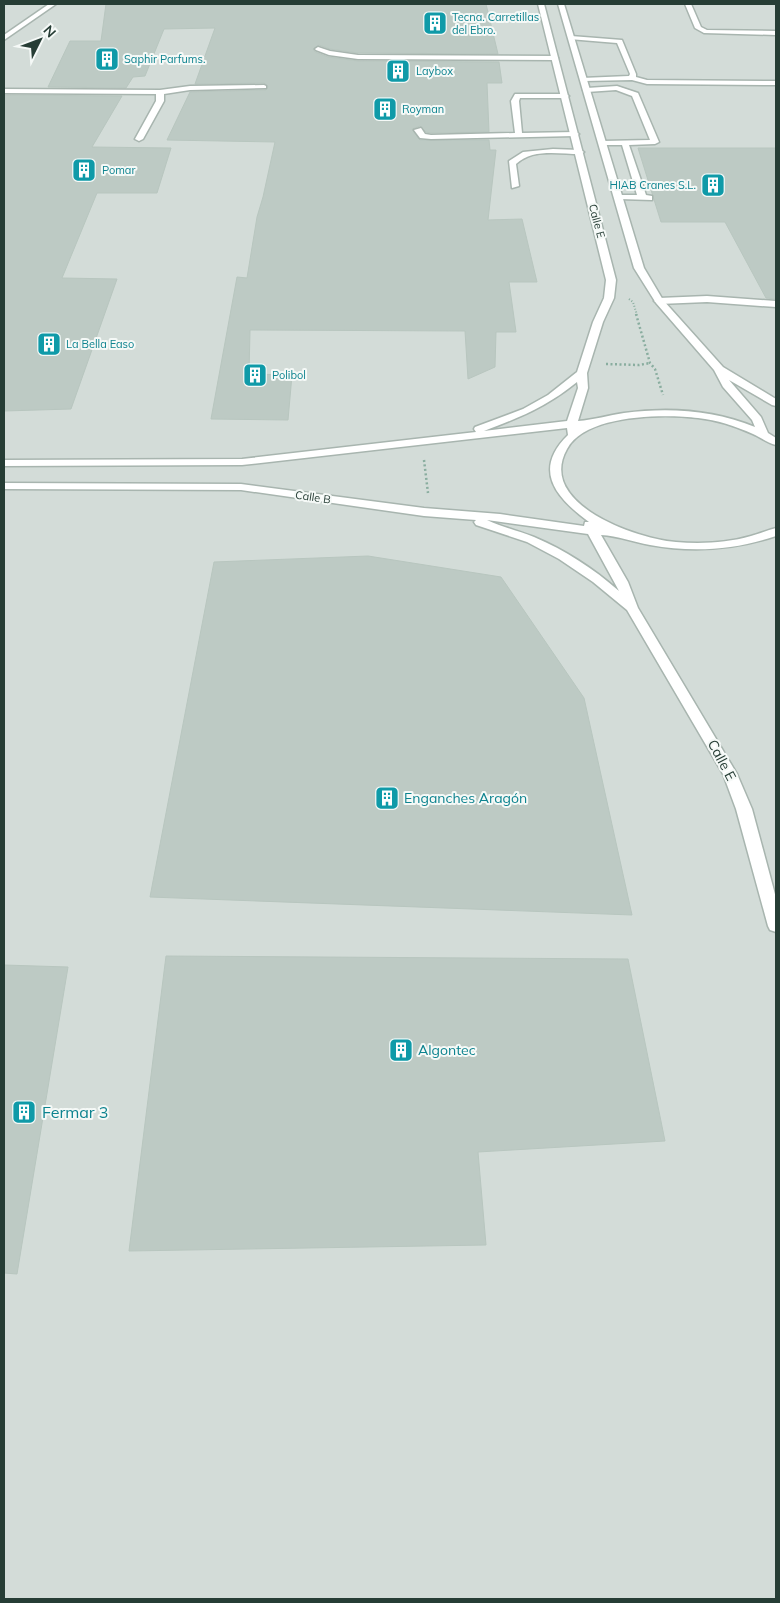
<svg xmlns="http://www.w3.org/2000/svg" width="780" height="1603" viewBox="0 0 780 1603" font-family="Mulish,sans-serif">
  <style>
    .built { fill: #d3dcd8 }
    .building { fill: #bdcac4; stroke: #b8c6bf }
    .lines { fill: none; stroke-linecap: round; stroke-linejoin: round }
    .service-casing { stroke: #a8b5af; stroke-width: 3 }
    .minor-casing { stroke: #a8b5af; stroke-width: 3 }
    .path-far1 { stroke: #89ad9f; stroke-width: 2; stroke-dasharray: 1 2; stroke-linecap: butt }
    .path { stroke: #89ad9f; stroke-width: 2.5; stroke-dasharray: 2 2.5; stroke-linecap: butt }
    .service { fill: #fff; fill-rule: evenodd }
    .minor { fill: #fff; fill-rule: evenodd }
    .labels { text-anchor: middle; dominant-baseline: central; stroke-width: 4; stroke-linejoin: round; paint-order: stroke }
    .far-culture-label { font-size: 11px; fill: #0d838f; stroke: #f5f9f7; text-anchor: start }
    .far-street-label { font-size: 11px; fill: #263d35; stroke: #f5f9f7 }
    .street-label { font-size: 14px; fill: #263d35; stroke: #f5f9f7 }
    .culture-label { font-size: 14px; fill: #0d838f; stroke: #f5f9f7; text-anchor: start }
    .near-culture-label { font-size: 16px; fill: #0d838f; stroke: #f5f9f7; text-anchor: start }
  </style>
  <rect width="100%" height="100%" fill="#e5ede9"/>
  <!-- built -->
  <rect class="built" x="4" y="4" width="772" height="1595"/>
  <!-- building -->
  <g class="building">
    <path d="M106,4H486L498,54L358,53L330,49L319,45L313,49L315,52L328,57L358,61L499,62L502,83H487L489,132L431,133L426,132L420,126L412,129L420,140H489L490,150H496L488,220L522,219L537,282H509L516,332H496L495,367L468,379L465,331L250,330L249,374L292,375L288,420L211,419L237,277L247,278L257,217L263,197L275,142L167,140L190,92L266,90L268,86L264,83L195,84L215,28L164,29L145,76L133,77L126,88L48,87L70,41H101Z"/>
    <path d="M4,95L122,96L92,147L171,148L157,193H97L62,278L117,279L71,409L4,411Z"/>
    <path d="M638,148H776V299L766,298L725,222H661Z"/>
    <path d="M368,556L501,577L584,698L632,915L150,897L214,562Z"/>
    <path d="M166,956L628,959L665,1141L478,1152L486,1245L129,1251Z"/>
    <path d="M4,965L68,967L17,1274L4,1273Z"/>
  </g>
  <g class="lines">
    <!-- service casing -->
    <g class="service-casing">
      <g id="service">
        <path d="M685,4H691L701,27L707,30L776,31V35L704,33L695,28Z"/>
        <path d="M571,36L622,40L636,74V77L647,80L776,81V85L647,84L632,80L584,81L582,80V78L629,76L630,74L617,43L569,39V37Z"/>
        <path d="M318,47L330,51L358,55L555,56L558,58L555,60L358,59L329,55L316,50L315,49Z"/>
        <path d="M264,85L266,86V88L190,90L164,94V101L143,139L139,141L135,139L156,101V94L4,93V89L160,90L190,86Z"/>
        <path d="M617,86L638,93L659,142L655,144L629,145L646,195L652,196V200L619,199L615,197L619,195H637L622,145H603L599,143L603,141L650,140L632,96L616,90L587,92L583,90L587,88Z"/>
        <path d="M515,94H565L569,96L565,98H520L519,101L522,133L575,132L579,134L575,136L431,139L420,138L414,130L421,128L425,134L431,135L515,133L511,101Z"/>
        <path d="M553,149L580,150L584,152L580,154C559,154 533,148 516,164L519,186L512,188L509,161L523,152Z"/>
        <path d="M707,296L776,301V307L707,302L659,304L654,301L659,298Z"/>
      </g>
    </g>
    <!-- minor casing -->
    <g class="minor-casing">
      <g id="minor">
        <path d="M49,4H56L4,40V35Z"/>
        <path d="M538,4H544L616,280L614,298L603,322L587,373L588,388L578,421C594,420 609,415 624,413C668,407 714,410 755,427L752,420L723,387L714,370L656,303L634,268L558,4H564L644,268L663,300L723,367L776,399V406L772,405L729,380L761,417L768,433L776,438V445C768,443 760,437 753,434C735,426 717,420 698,418C664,414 586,414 567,449C536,504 637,539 676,542C700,544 727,543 751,536C759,534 768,530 776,528V536C734,550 694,553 650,545C633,542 618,536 601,535L628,582L638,608L737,774L752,809L776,898V932L770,930L768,926L736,809L723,774L627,610L593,582L559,559L527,542L476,525L474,522L476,520L424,516L241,490L4,489V483L241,484L424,508L500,514L584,526L585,522H589C556,498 532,470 568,435L567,428L242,465L4,466V460L242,459L476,432L474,429L475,427L523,409L548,395L577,372L593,322L604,298L606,280ZM577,382L578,388L567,421L484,431C521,417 546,407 577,382ZM487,520L588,534L619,591C594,569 565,550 534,537C519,531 502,527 487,520Z"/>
      </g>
    </g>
    <!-- path-far1 -->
    <path class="path-far1" d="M629,299L633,302L637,315"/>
    <!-- path -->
    <g class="path">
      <path d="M636,314L650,363L655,369L663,395"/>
      <path d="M606,364L639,365L650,363"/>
      <path d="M424,460L428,493"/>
    </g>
    <!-- service -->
    <use href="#service" class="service"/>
    <!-- minor -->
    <use href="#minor" class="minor"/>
  </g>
  <!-- icons -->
  <defs>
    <g id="building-square" transform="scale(1.25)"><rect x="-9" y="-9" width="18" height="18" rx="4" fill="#0f9aa8" stroke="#f5f9f7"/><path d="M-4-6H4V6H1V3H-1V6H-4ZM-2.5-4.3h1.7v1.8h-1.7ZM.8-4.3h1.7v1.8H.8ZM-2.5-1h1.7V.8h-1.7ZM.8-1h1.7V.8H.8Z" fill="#fff"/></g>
  </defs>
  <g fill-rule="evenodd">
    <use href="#building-square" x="435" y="23"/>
    <use href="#building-square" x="107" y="59"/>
    <use href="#building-square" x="398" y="71"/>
    <use href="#building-square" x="385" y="109"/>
    <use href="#building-square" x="84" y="170"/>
    <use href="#building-square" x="713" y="185"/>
    <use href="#building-square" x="49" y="344"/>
    <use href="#building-square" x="255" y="375"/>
    <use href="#building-square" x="387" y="798"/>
    <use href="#building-square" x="401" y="1050"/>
    <use href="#building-square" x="24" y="1112"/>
  </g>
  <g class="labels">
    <!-- far-culture labels -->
    <g class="far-culture-label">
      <text x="452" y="17">Tecna. Carretillas<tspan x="452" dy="13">del Ebro.</tspan></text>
      <text x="124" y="59">Saphir Parfums.</text>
      <text x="416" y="71">Laybox</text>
      <text x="402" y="109">Royman</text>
      <text x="102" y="170">Pomar</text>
      <text x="696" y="185" text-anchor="end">HIAB Cranes S.L.</text>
      <text x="66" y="344">La Bella Easo</text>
      <text x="272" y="375">Polibol</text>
    </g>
    <!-- far-street labels -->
    <g class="far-street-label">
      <text transform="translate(597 221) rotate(75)">Calle E</text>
      <text transform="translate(313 497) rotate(8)">Calle B</text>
    </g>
    <!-- street labels -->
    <g class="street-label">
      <text transform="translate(722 760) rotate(62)">Calle E</text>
    </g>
    <!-- culture labels -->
    <g class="culture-label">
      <text x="404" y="798">Enganches Aragón</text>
      <text x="418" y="1050">Algontec</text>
    </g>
    <!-- near-culture labels -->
    <g class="near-culture-label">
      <text x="42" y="1112">Fermar 3</text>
    </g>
  </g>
  <!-- border -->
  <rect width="780" height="1603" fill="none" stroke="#263d35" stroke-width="10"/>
  <!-- north arrow -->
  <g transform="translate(40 40) rotate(48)" stroke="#f5f9f7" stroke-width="4" paint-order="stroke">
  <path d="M0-4L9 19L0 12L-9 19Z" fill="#263d35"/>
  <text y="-8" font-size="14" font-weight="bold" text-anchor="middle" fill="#263d35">N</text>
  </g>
</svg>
